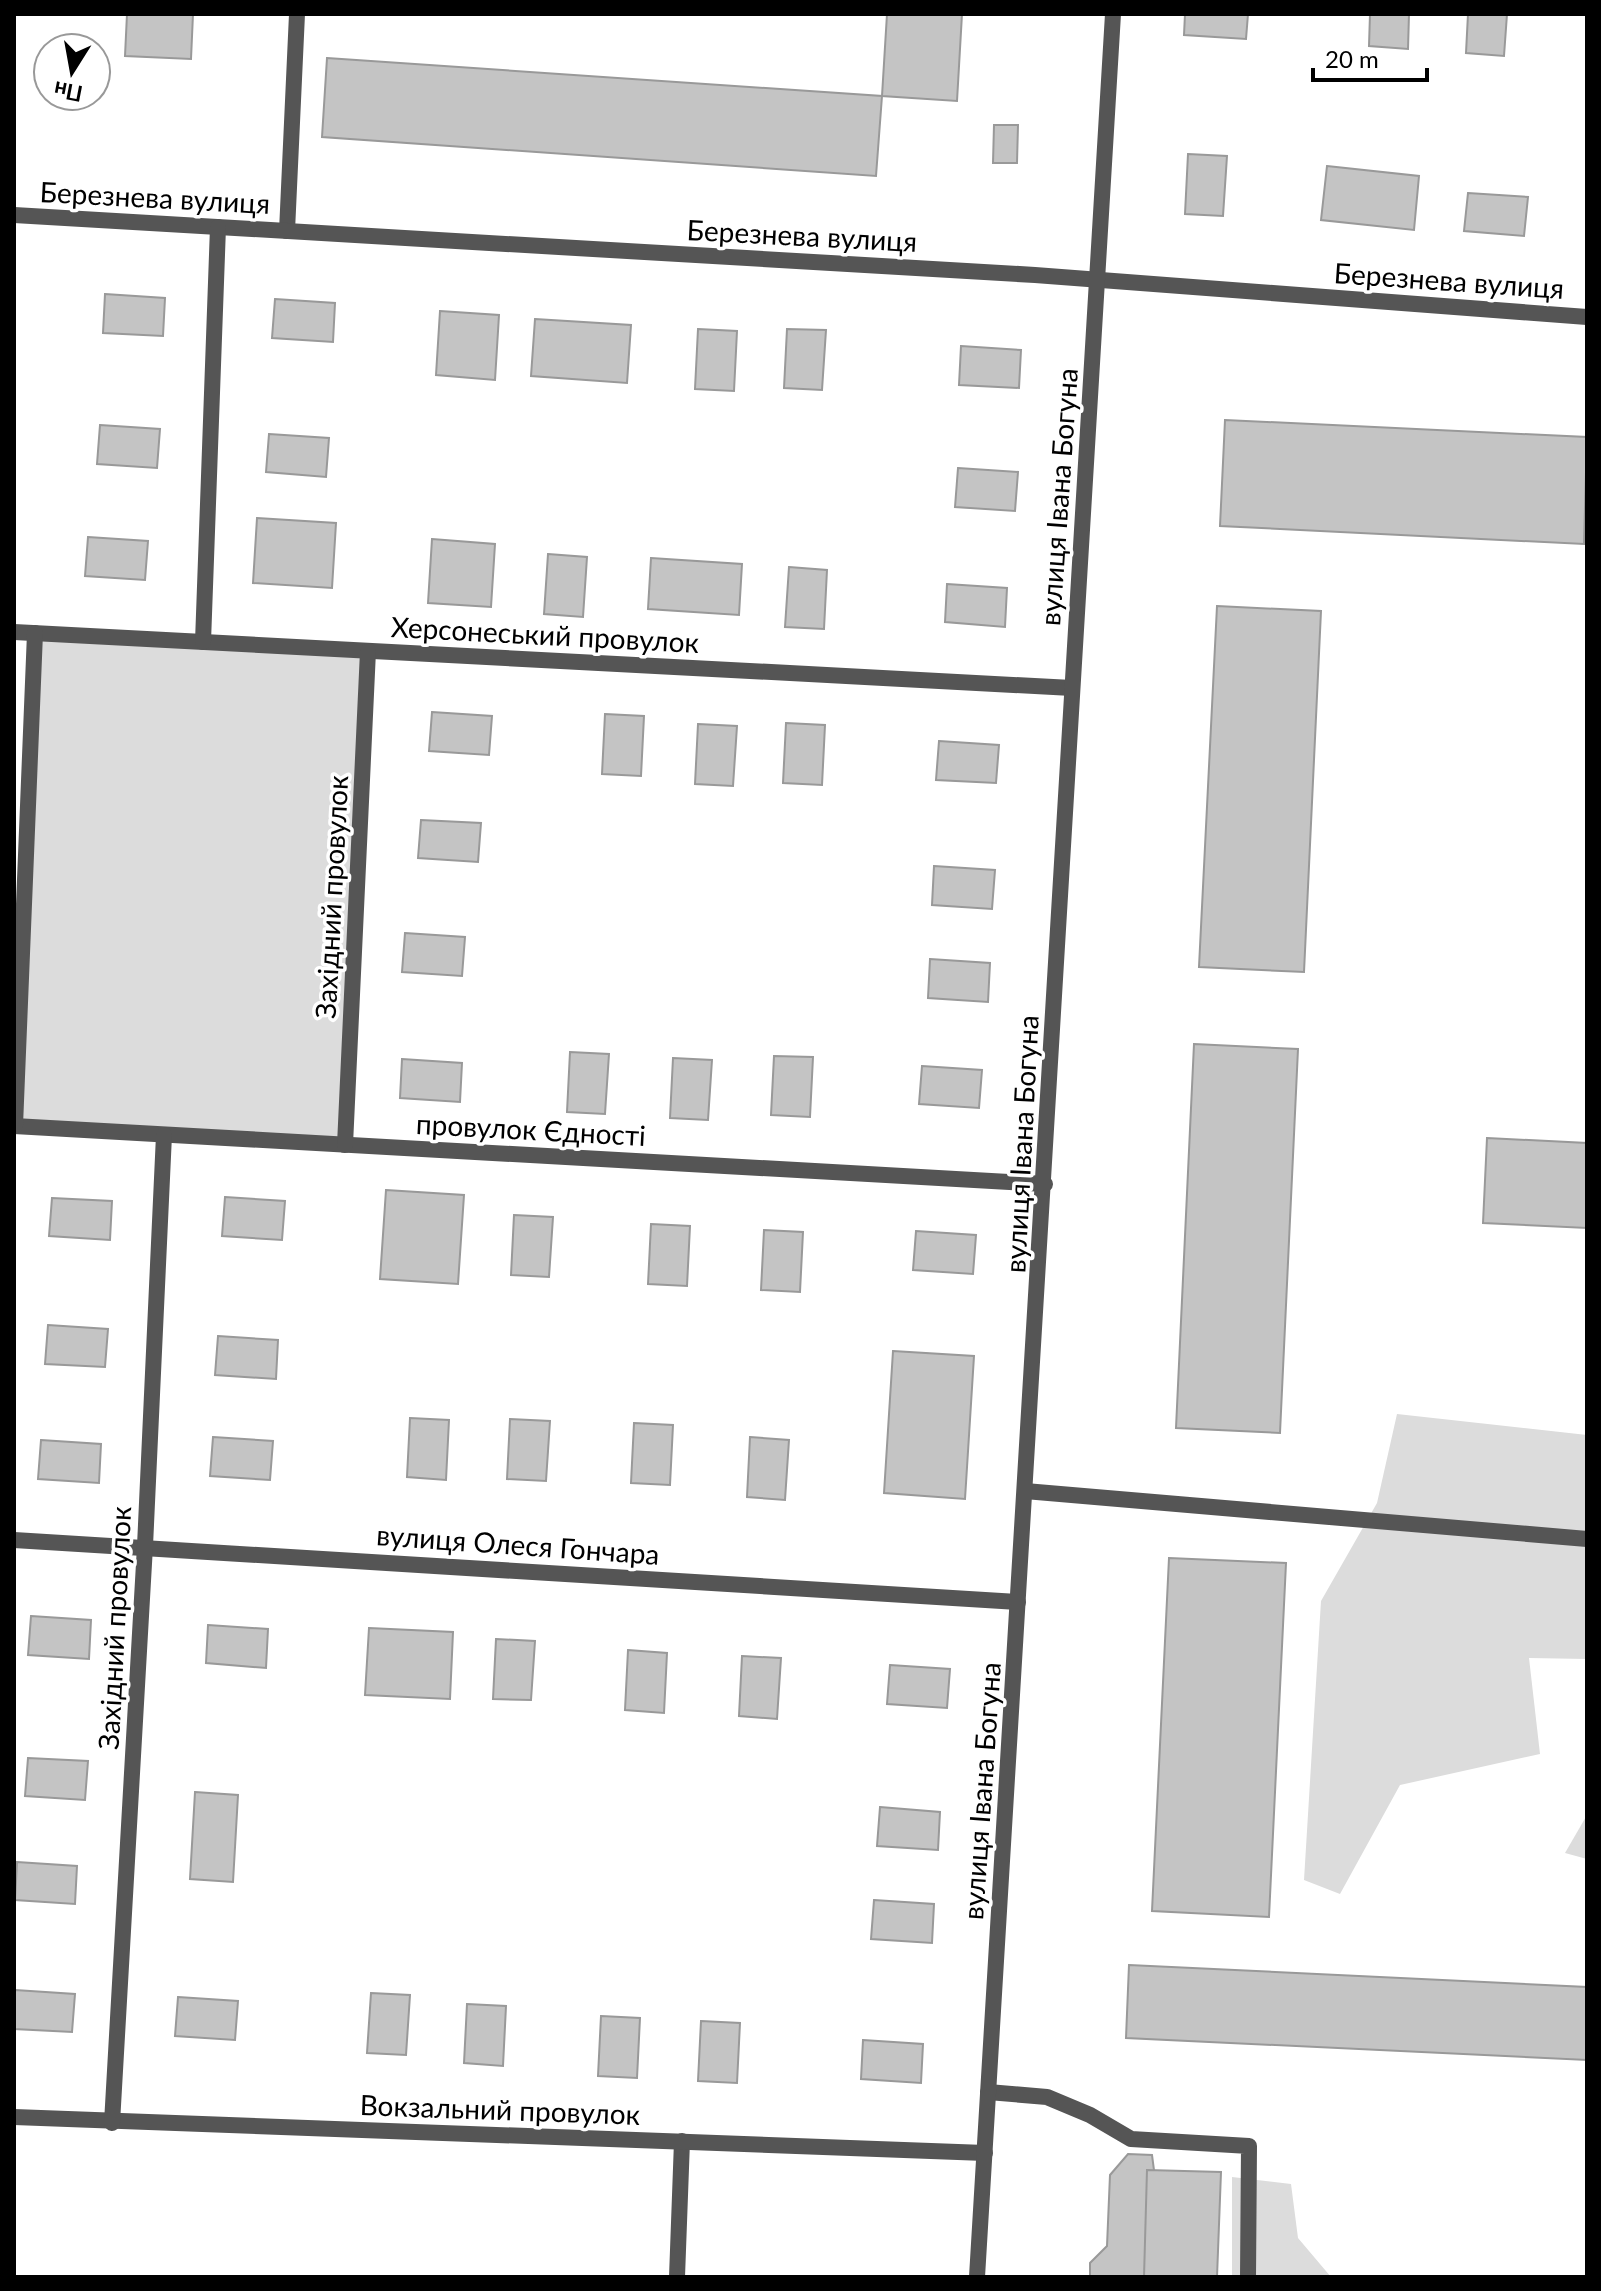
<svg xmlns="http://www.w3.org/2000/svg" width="1601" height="2291" viewBox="0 0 1601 2291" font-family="Lato,sans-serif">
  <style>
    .green { fill: #dcdcdc }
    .building { fill: #c4c4c4; stroke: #999; stroke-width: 2 }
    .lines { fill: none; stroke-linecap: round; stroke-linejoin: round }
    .service { stroke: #555; stroke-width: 16 }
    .minor { stroke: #555; stroke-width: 16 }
    .labels { text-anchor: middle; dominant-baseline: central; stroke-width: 7; stroke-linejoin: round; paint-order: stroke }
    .street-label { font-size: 28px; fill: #000; stroke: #fff }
  </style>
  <rect width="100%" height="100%" fill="#fff"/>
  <!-- green -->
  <g class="green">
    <path d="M35,633L368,651L345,1145L15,1126Z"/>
    <path d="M1397,1414L1587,1435V1659L1529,1658L1540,1754L1400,1785L1340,1894L1304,1880L1321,1601L1377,1503Z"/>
    <path d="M1587,1815V1859L1565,1853Z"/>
    <path d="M1232,2177L1291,2184L1298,2238L1331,2277H1232Z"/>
  </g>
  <!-- building -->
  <g class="building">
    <path d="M127,14H193L191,59L125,56Z"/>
    <path d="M887,14H962L957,101L882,96Z"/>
    <path d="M1185,14H1248L1246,39L1184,35Z"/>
    <path d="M1370,14H1409L1408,49L1369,46Z"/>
    <path d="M1468,14H1507L1504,56L1466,53Z"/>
    <path d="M327,58L882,96L876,176L322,137Z"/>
    <path d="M994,125H1018L1017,163H993Z"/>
    <path d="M1188,154L1227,156L1223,216L1185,214Z"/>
    <path d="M1327,166L1419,176L1414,230L1321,220Z"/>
    <path d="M1468,193L1528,197L1524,236L1464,231Z"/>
    <path d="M105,294L165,298L163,336L103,333Z"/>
    <path d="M275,299L335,303L333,342L272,338Z"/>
    <path d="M440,311L499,315L495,380L436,375Z"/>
    <path d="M535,319L631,325L627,383L531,376Z"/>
    <path d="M698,329L737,331L734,391L695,389Z"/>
    <path d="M787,329L826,330L822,390L784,388Z"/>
    <path d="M961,346L1021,350L1019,388L959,385Z"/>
    <path d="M1225,420L1587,437L1584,544L1220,526Z"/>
    <path d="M100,425L160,429L157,468L97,464Z"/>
    <path d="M269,434L329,438L326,477L266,472Z"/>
    <path d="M958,468L1018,472L1015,511L955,507Z"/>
    <path d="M257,518L336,523L332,588L253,583Z"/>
    <path d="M88,537L148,541L145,580L85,576Z"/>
    <path d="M432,539L495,544L491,607L428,603Z"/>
    <path d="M548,554L587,557L583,617L544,614Z"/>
    <path d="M651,558L742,564L739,615L648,609Z"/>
    <path d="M789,567L827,570L824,629L785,627Z"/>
    <path d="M947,584L1007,588L1005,627L945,622Z"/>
    <path d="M1217,606L1321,611L1304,972L1199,967Z"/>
    <path d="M432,712L492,716L489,755L429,751Z"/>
    <path d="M605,714L644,716L641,776L602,774Z"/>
    <path d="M786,723L825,725L822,785L783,783Z"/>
    <path d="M698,724L737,726L733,786L695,784Z"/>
    <path d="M939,741L999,745L996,783L936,780Z"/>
    <path d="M421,820L481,823L478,862L418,858Z"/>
    <path d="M934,866L995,870L992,909L932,905Z"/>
    <path d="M405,933L465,937L462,976L402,972Z"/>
    <path d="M930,959L990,963L988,1002L928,998Z"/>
    <path d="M1194,1044L1298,1049L1280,1433L1176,1428Z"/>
    <path d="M570,1052L609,1054L605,1114L567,1112Z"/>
    <path d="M774,1056L813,1057L810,1117L771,1115Z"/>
    <path d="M673,1058L712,1060L708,1120L670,1118Z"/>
    <path d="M402,1059L462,1063L460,1102L400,1098Z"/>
    <path d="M922,1066L982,1070L979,1108L919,1104Z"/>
    <path d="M1487,1138L1587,1143V1228L1483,1223Z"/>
    <path d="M386,1190L464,1195L458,1284L380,1279Z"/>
    <path d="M225,1197L285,1201L282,1240L222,1236Z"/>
    <path d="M52,1198L112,1201L110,1240L49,1236Z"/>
    <path d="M514,1215L553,1217L549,1277L511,1275Z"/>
    <path d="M651,1224L690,1226L687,1286L648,1284Z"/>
    <path d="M764,1230L803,1232L800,1292L761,1290Z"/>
    <path d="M916,1231L976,1235L973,1274L913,1270Z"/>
    <path d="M48,1325L108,1329L105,1367L45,1364Z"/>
    <path d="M218,1336L278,1340L276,1379L215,1375Z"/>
    <path d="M893,1351L974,1356L965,1499L884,1493Z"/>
    <path d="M410,1418L449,1420L446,1480L407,1477Z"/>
    <path d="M510,1419L550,1421L546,1481L507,1479Z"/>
    <path d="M634,1423L673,1425L670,1485L631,1483Z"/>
    <path d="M213,1437L273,1441L270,1480L210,1476Z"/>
    <path d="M750,1437L789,1440L785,1500L747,1497Z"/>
    <path d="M41,1440L101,1444L99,1483L38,1479Z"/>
    <path d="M1169,1558L1286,1563L1269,1917L1152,1911Z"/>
    <path d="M31,1616L91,1620L89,1659L28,1655Z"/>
    <path d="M208,1625L268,1629L266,1668L206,1663Z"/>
    <path d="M369,1628L453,1632L450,1699L365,1695Z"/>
    <path d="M496,1639L535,1641L531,1700L493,1699Z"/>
    <path d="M628,1650L667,1653L664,1713L625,1710Z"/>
    <path d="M742,1656L781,1658L777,1719L739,1716Z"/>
    <path d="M890,1665L950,1669L947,1708L887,1704Z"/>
    <path d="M28,1758L88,1761L85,1800L25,1796Z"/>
    <path d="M195,1792L238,1795L233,1882L190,1879Z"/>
    <path d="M880,1807L940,1812L938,1850L877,1846Z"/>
    <path d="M17,1862L77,1866L75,1904L15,1900Z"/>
    <path d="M874,1900L934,1904L932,1943L871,1939Z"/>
    <path d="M1129,1965L1587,1987V2060L1126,2038Z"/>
    <path d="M15,1990L75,1994L72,2032L14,2029Z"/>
    <path d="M371,1993L410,1995L406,2055L367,2053Z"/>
    <path d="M178,1997L238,2001L235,2040L175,2036Z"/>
    <path d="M467,2004L506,2006L503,2066L464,2063Z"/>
    <path d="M601,2016L640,2018L637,2078L598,2076Z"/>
    <path d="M701,2021L740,2023L737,2083L698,2081Z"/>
    <path d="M863,2040L923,2044L921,2083L861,2079Z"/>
    <path d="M1128,2154L1152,2155L1154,2170L1148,2277H1090V2263L1107,2246L1110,2175Z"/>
    <path d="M1147,2170L1221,2172L1217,2277H1144Z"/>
  </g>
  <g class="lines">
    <!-- service -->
    <g class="service">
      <path d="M287,231L297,14"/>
      <path d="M1025,1491L1587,1539"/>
      <path d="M988,2092L1047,2097L1090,2115L1131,2139L1249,2146L1248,2277"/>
      <path d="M677,2277L682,2141"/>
    </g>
    <!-- minor -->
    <g class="minor">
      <path d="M14,215L1035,275L1587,317"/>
      <path d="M14,632L1072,688"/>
      <path d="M203,642L218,227"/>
      <path d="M14,1126L1045,1184"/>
      <path d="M15,1126L35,633"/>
      <path d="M345,1145L368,651"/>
      <path d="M14,1540L1018,1602"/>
      <path d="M14,2117L985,2153"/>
      <path d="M112,2123L145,1546L164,1135"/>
      <path d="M977,2277L1113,14"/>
    </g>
  </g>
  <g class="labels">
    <!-- street labels -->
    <g class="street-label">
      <text transform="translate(155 197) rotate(3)">Березнева вулиця</text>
      <text transform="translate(802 235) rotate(3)">Березнева вулиця</text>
      <text transform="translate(1449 280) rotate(4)">Березнева вулиця</text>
      <text transform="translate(1058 497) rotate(-86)">вулиця Івана Богуна</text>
      <text transform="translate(545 634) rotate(3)">Херсонеський провулок</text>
      <text transform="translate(331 897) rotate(-87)">Західний провулок</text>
      <text transform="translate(531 1129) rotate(3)">провулок Єдності</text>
      <text transform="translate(1021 1144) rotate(-87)">вулиця Івана Богуна</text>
      <text transform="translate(518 1544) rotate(4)">вулиця Олеся Гончара</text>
      <text transform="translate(114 1628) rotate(-87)">Західний провулок</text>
      <text transform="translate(981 1791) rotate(-86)">вулиця Івана Богуна</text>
      <text transform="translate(500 2109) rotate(2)">Вокзальний провулок</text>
    </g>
  </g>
  <!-- border -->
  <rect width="1601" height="2291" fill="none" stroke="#000000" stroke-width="32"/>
  <!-- north arrow -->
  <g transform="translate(72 72) rotate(191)"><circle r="38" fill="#ffffff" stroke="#999999" stroke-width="2"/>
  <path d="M0-6L14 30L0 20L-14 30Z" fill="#000000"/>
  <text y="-12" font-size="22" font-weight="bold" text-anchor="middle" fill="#000000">Пн</text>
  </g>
  <!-- scale -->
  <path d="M1313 68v12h114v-12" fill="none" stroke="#000000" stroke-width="4"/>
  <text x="1325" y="68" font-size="24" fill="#000000" stroke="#ffffff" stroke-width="6" paint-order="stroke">20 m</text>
</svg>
